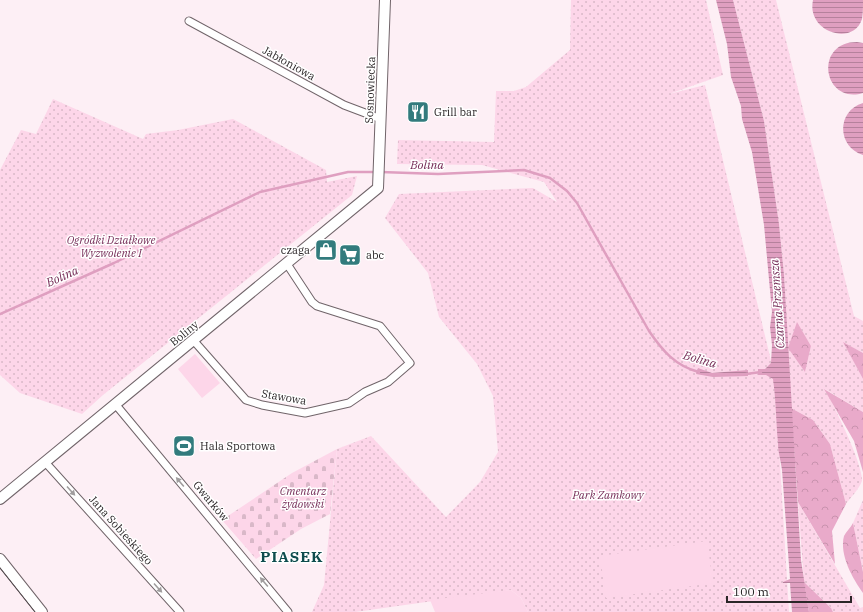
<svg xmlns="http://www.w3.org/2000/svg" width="863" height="612" viewBox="0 0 863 612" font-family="'IBM Plex Serif',serif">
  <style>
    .green { fill: url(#green-dots); fill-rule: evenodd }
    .forest { fill: url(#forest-crowns) }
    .cemetery { fill: url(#cemetery-stones) }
    .pitch { fill: #fdd6e9 }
    .water { fill: url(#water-rules) }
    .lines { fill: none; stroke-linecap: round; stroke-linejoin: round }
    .stream { stroke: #df9fc0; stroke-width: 2.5 }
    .street-casing { stroke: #706469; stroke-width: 9 }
    .secondary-casing { stroke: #706469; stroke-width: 12 }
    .street { stroke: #fff; stroke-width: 7 }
    .secondary { stroke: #fff; stroke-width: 10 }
    .tram { stroke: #544d50; stroke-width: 1 }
    .oneway { fill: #a09d9e }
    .labels { text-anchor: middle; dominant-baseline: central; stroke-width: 3; stroke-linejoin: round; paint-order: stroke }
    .street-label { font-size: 11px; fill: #2b2628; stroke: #fff }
    .poi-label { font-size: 11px; fill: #2b2628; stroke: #fff; text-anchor: start }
    .park-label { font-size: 11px; font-style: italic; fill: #772e59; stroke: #fff }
    .water-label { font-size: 12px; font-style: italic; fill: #742a55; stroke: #fff }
    .district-label { font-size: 15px; font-weight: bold; letter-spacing: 1px; fill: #0e4d4e; stroke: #fff }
  </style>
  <defs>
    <pattern id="green-dots" width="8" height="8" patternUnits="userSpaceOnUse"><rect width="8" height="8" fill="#fdd6e9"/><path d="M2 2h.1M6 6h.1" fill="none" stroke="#d9b8c8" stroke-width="1.8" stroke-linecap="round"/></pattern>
    <pattern id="forest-crowns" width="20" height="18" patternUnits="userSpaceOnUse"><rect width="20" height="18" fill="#e9aaca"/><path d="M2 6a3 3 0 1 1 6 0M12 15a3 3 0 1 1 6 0" fill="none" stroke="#c892ae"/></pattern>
    <pattern id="cemetery-stones" width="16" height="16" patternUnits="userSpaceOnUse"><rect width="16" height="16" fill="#fdd6e9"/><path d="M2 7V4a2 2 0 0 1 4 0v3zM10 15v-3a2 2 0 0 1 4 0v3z" fill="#d9b8c8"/></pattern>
    <pattern id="water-rules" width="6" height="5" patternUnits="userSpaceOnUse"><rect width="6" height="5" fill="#df9fc0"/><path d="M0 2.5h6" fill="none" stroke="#b5819c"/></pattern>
  </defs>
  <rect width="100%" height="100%" fill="#fdeff5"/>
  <!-- green -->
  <g class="green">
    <path d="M571,0H706L723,75L669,94L705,85L772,365L775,382L789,612H528L521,598L511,590L355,612H312L324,585L337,449L371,436L446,517L480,482L498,452L493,396L477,364L439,317L428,273L385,218L399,194L533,188L557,202L544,182L482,165L397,164L398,140L494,142L496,91H514L526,87L570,50Z"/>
    <path d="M733,0H776L854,316L863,321V353L844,343L863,379V412L825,389C834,406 863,464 862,481C859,489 851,497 846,504L830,444L813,420L791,408L784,275L779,224L764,121ZM797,323L811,346L805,372Z"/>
    <path d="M53,99L143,139L146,134L178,130L233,119L326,170L327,182L357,176L352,195L103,395L82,414L20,393L0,375V170L21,130L36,134Z"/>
    <path d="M863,500V572L853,523Z"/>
    <path d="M798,502L860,608L863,607V612H833L831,608L804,582Z"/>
  </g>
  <!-- forest -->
  <g class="forest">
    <path d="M797,322L811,346L805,372L788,348Z"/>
    <path d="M843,342L863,353V379Z"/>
    <path d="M824,389L863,412V472L854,441Z"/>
    <path d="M791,408L813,420L830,444L846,504L832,531L835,564L798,502Z"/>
    <path d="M853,523L863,572V593C853,579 839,555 844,536C846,532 851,527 853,523Z"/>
    <path d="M804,582L831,608L833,612H809Z"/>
  </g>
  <!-- cemetery -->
  <path class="cemetery" d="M337,449L330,514L301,529L256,559L222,520L292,473Z"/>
  <!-- pitch -->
  <g class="pitch">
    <path d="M195,354L220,383L202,398L178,369Z"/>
    <path d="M707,541L713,583L606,598L600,556Z"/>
    <path d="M511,590L521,598L528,612H435L430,600Z"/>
  </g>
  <!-- water -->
  <g class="water">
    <path d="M716,0H733L764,121L779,224L784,275L801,560L809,612H792L790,583H783V582L790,579L782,470C781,461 778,453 778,443C776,421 776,400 773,379L766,375H758V369H765L771,363L772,345L770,327L772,312L764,225L752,152L742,119L741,106L731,77L727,44Z"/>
    <path d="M813,0H863C863,6 863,13 862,19C853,47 806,32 813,0Z"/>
    <path d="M857,42L863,43V93C823,105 813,42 857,42Z"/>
    <path d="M863,103V155C837,147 836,111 863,103Z"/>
    <path d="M698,368L712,373L748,370V376L713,377L696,374Z"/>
  </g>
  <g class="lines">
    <!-- stream -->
    <g class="stream">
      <path d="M381,172L438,174L524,170L550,178L567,191L577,203L649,331C662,350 675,366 699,372"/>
      <path d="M0,314L114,263L260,192L348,172H376"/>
      <path d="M746,374L761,372"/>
    </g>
    <!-- street casing -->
    <g class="street-casing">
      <g id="street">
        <path d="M189,21L344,105L381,119"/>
        <path d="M194,341L246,400L262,405L305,413L349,403L365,392L388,382L410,363L380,326L317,306L312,302L287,264"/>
        <path d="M116,405L288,612"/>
        <path d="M45,462L180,612"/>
      </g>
    </g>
    <!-- secondary casing -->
    <g class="secondary-casing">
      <g id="secondary">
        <path d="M0,499L378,188L385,0"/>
        <path d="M0,559L42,612"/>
      </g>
    </g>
    <!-- street -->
    <use href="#street" class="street"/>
    <!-- secondary -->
    <use href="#secondary" class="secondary"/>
    <!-- tram -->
    <path class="tram" d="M0,568L35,612"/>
  </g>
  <!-- one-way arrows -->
  <defs><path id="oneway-solid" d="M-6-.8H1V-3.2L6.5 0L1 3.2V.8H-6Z"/></defs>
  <g class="oneway">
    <use href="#oneway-solid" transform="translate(180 482) rotate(-130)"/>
    <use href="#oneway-solid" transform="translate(71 491) rotate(48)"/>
    <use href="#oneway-solid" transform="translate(264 582) rotate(-130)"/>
    <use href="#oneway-solid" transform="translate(158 588) rotate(48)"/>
  </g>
  <!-- icons -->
  <defs>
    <g id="restaurant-square" transform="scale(1.15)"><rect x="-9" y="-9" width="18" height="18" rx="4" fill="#327b7d" stroke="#fff"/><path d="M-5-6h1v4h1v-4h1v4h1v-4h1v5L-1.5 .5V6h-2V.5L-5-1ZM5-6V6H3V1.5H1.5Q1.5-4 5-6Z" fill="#fff"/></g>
    <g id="shop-square" transform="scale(1.15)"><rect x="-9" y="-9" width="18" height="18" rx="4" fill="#327b7d" stroke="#fff"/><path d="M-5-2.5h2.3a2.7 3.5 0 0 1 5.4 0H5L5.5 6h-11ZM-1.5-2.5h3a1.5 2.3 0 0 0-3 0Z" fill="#fff"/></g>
    <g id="supermarket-square" transform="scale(1.15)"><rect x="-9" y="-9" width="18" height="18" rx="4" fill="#327b7d" stroke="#fff"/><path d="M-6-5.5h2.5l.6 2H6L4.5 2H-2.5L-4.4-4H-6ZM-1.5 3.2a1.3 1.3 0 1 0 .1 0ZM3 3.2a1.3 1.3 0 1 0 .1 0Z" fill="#fff"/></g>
    <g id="stadium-square" transform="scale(1.15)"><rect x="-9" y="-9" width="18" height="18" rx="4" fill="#327b7d" stroke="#fff"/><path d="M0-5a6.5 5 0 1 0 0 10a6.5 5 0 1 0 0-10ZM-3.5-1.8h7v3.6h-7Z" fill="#fff"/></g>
  </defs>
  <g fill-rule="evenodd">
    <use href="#restaurant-square" x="418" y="112"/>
    <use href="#shop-square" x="326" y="250"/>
    <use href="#supermarket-square" x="350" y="255"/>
    <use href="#stadium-square" x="184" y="446"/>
  </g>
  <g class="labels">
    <!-- street labels -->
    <g class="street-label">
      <text transform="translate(289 63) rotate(29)">Jabłoniowa</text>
      <text transform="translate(370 90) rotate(-88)">Sosnowiecka</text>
      <text transform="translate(184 333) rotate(-39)">Boliny</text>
      <text transform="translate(284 397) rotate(10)">Stawowa</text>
      <text transform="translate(211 501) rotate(50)">Gwarków</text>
      <text transform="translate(121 530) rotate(48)">Jana Sobieskiego</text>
    </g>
    <!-- poi labels -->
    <g class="poi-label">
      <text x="434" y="112">Grill bar</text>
      <text x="310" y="250" text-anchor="end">czaga</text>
      <text x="366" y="255">abc</text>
      <text x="200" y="446">Hala Sportowa</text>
    </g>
    <!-- park labels -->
    <g class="park-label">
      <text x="111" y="240">Ogródki Działkowe<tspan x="111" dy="13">Wyzwolenie I</tspan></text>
      <text x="303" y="491">Cmentarz<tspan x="303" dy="13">żydowski</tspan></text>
      <text x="608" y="495">Park Zamkowy</text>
    </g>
    <!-- water labels -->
    <g class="water-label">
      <text x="427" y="164">Bolina</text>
      <text transform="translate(62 276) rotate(-24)">Bolina</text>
      <text transform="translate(777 304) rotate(-94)">Czarna Przemsza</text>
      <text transform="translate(700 359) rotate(16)">Bolina</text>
    </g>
    <!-- district labels -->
    <g class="district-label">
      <text x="292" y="556">PIASEK</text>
    </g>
  </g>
  <!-- scale -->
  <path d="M727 596v6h124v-6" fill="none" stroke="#2b2628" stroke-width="2"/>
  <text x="733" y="596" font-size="12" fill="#2b2628" stroke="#ffffff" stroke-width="3" paint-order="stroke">100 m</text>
</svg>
